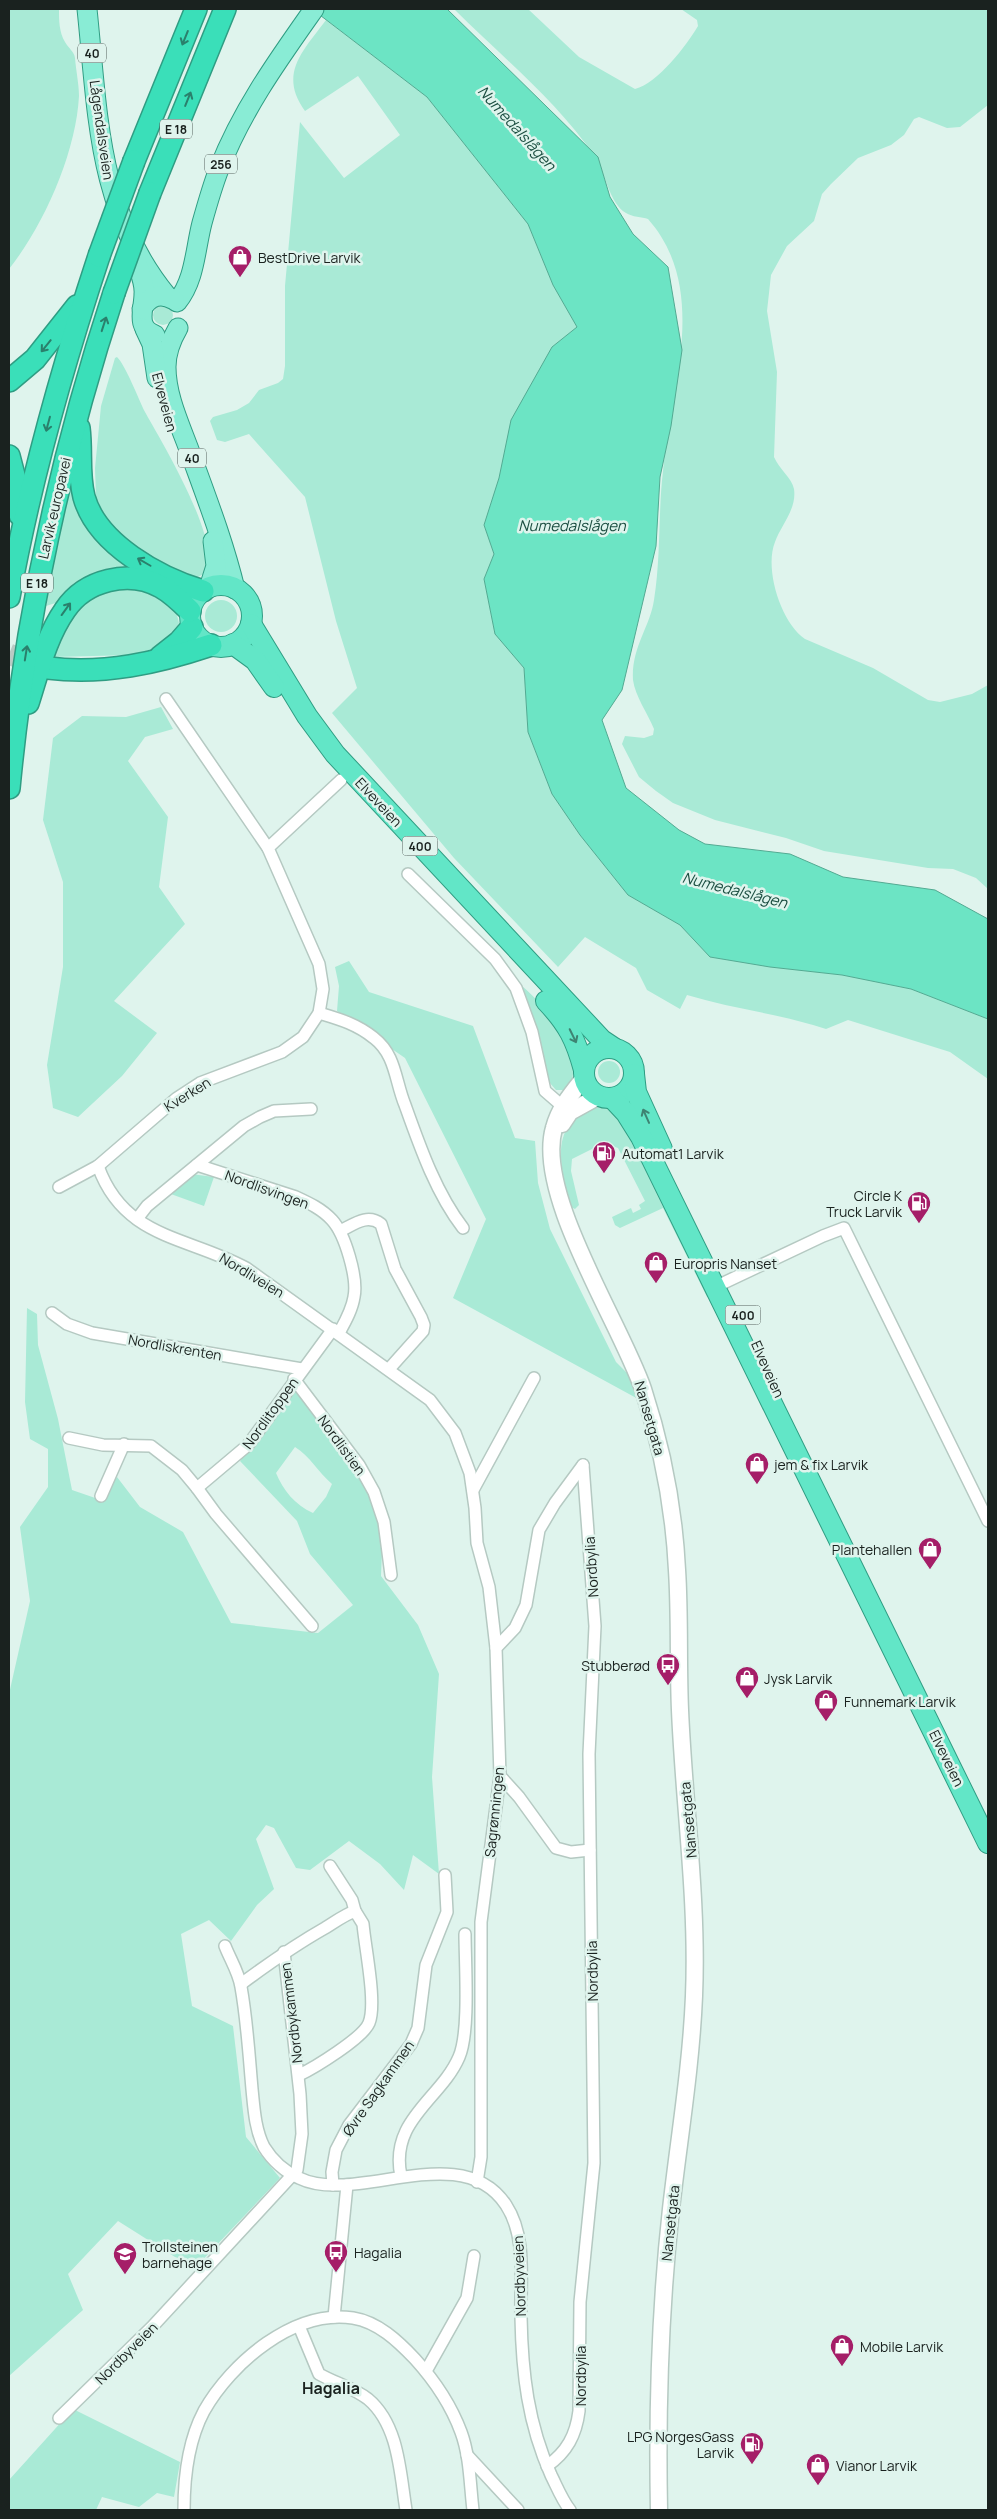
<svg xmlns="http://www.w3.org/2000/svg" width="997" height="2519" viewBox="0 0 997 2519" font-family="Manrope,sans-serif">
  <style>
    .green { fill: #a9ead6; fill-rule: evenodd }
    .water { fill: #6ce4c4; stroke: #53aa92 }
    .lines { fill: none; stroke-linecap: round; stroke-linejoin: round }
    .motorway-tunnel { stroke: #b8cac4; stroke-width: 21; stroke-dasharray: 21 11; stroke-linecap: butt }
    .minor-casing { stroke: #b5c9c2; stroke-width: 14 }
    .secondary-casing { stroke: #b5c9c2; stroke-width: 19 }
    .primary-casing { stroke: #2f9d83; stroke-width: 21 }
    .trunk-casing { stroke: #2f9d83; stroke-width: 22 }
    .motorway-casing { stroke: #2f9d83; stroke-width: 24 }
    .minor { stroke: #fff; stroke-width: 11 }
    .secondary { stroke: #fff; stroke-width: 16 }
    .primary { stroke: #89ecd5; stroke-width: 19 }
    .trunk { stroke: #62e6c7; stroke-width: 20 }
    .motorway { stroke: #3adfb9; stroke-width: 21 }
    .motorway-bridge-casing { stroke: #2f9d83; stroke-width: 24; stroke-linecap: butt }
    .motorway-bridge { stroke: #3adfb9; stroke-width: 21 }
    .oneway { stroke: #2a806c }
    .oneway2 { stroke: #3e8473 }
    .labels { text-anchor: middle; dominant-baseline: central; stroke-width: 5; stroke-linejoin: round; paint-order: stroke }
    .shield { fill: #dff4ed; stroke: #55615d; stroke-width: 1 }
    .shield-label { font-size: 12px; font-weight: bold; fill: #1a221f }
    .street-label { font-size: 14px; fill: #1a221f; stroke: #dff4ed }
    .poi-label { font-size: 14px; fill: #1a221f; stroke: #dff4ed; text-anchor: start }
    .water-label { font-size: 15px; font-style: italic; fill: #1b4e41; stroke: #dff4ed }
    .quarter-label { font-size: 16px; font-weight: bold; fill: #1a221f; stroke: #dff4ed }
  </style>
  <rect width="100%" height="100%" fill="#dff4ed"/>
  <!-- green -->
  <g class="green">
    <path d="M9,9H59C59,20 59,32 65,42C68,48 74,51 75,58C76,71 79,84 79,96C76,153 44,225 9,269Z"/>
    <path d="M454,9H528L579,57L635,89C658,83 686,46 698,26L697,20L681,9H988V105L960,127L947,128L919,117L914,119L904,135L891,145L858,158L831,184L822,194L814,221L787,246L771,275L767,311L777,372L774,457C779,469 792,478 794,489C797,509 781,525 775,542C764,569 781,623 805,639L873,668L928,700L940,702L972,694L988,685V889L976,878L953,869L928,868L824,851L786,838L715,820L673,803L656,791L639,777L622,744L625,736L644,738L653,735L654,729C648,714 635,696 633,680C631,648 650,627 654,600C661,557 658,513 663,471C671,389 710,289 648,219C642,217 632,217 626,213C609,203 606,174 595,157C557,101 502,57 454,9Z"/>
    <path d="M326,20L427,97L528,224L553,285L577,327L552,347L539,373L484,525L494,554L484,579L495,633L524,668L528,732L552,794L580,835L628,895L680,925L710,957L770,967L842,975L911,989L988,1019V1079L950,1052L848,1020L826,1029C781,1014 733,1009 687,995L680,1009L647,990L636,968L585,937L558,967L454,858L332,713L357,688L336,621L305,497L249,434L225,442L217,440L210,421L213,417L237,410L249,403L259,390L278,383L283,379L285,366V286L300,122L344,178L400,135L358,76L305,111C278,74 303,51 326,20Z"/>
    <circle cx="163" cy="315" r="10"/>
    <path d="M117,357C126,366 138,398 145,412C155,431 245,576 192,578L130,546L103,519L96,498L95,468L101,406L115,358Z"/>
    <path d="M71,484L152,573L46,606L61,520Z"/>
    <path d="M111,587H133L166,599L176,611L179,623L175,636L160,646L135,655L51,657L73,612L88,597Z"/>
    <circle cx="221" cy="616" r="16"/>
    <path d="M161,707L173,729L145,737L128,761L168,817L159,887L185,924L114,1001L157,1033L122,1076L78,1117L53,1108L47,1065L63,967V882L43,820L53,738L82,716L126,717Z"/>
    <path d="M349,961L369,992L473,1026L515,1138L535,1141L538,1183L550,1229L616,1362L633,1379L640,1400L453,1298L486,1219L405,1058L337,1011L339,986L335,967Z"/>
    <path d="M523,987C547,1007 591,1061 566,1090H556L549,1082L539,1035L522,989Z"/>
    <circle cx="609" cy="1072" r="11"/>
    <path d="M603,1105L609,1106L624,1119L712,1299L707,1297L663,1208L620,1228L615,1225L612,1217L631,1208L633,1213L641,1209L639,1205L645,1201L618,1148L604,1143L572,1159L571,1171L579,1205L575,1209L571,1207C559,1164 547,1119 603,1105Z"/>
    <path d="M191,1174L214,1177L204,1206L168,1193Z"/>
    <path d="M27,1308L37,1314L38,1345L58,1419L72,1490L101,1500L117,1477L140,1507L183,1532L231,1623L318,1633L353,1605L310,1554L297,1521L240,1461L295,1386L369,1484L383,1526L381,1576L418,1625L439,1674L432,1777L439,1874L413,1855L404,1890L380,1864L349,1841L310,1870L296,1868L274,1828L266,1825L256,1839L274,1889L257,1905L231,1941L209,1920L181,1934L192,2006L233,2026L246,2137L280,2178L194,2269L118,2221L68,2274L83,2310L9,2376V1694L30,1601L20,1527L48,1487V1449L30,1439L25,1402ZM295,1447C310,1456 318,1472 332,1484L326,1497L313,1513C295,1505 283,1490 276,1473Z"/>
    <path d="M73,2409L180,2462L174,2497L157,2493L139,2507L102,2497L96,2510H9V2480Z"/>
  </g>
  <!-- water -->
  <path class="water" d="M312,9H447L598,157L610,197L633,234L668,267L682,350L671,426L660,477L656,546L622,690L602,720L626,788L679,830L705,844L790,854L843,877L935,890L988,919V1019L911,989L842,975L770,967L710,957L680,925L628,895L580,835L552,794L528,732L524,668L495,634L484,579L494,554L484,525L499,478L511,420L552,347L577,327L553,285L528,224L427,97Z"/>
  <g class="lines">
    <!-- motorway-tunnel -->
    <path class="motorway-tunnel" d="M9,654L41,667"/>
    <!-- minor casing -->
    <g class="minor-casing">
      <g id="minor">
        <path d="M166,699L268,848"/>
        <path d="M408,874L495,959L516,988L532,1032L545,1091L568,1111"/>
        <path d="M319,1013C339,1019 357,1024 374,1038C396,1055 395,1081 405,1105C420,1147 436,1193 463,1228"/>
        <path d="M197,1165L296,1197C309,1203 322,1209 332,1220C345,1234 358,1278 354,1297C352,1310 345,1322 339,1333"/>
        <path d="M98,1166C124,1239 187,1236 246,1268L430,1400L455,1433L470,1473L475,1508L477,1543L489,1587L496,1648"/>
        <path d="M59,1187L98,1166L177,1098L200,1083L282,1052L303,1037L319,1013L323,989L319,964L268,848L341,780"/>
        <path d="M137,1219L147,1206L244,1126L260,1117L274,1111L311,1109"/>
        <path d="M340,1231C353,1225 367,1213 381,1224L395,1269L421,1317L424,1325L423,1331L389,1369"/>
        <path d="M715,1287L823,1236L844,1228L988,1521"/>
        <path d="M52,1313L67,1324L92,1333L302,1369"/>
        <path d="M294,1379L359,1465L374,1492L384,1522L391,1575"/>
        <path d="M69,1438L103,1445L151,1446L182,1470L197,1488L248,1445L333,1329"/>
        <path d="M197,1488L216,1514L312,1626"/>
        <path d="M473,1490L534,1378"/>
        <path d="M101,1496L124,1444"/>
        <path d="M500,1776L519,1797L556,1848L571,1852L590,1850"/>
        <path d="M330,1866L352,1900L355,1911"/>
        <path d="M225,1946C230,1959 239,1973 241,1987C247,2020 249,2055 252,2089C254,2109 255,2129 264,2147C272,2160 285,2172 299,2178C356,2206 461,2137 506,2205C527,2237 520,2280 521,2317C522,2373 528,2424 551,2475C557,2487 562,2500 570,2510"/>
        <path d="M241,1984C268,1964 295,1945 325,1928C335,1922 344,1915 355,1911L363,1924C365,1948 377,2003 369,2023C363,2038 314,2068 299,2075"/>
        <path d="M401,2176C389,2120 441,2099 459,2057C470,2032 465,1963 465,1934"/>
        <path d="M477,2182L481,2157V1922L500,1776L496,1648L515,1628L526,1605L539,1530L555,1503L583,1465"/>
        <path d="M333,2185L332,2172L336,2150L349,2125L411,2044L418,2028L426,1965L447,1912L445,1875"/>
        <path d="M334,2317L347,2185"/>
        <path d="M299,2326L319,2374C335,2383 354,2388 368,2399C399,2425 400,2473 406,2510"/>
        <path d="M426,2371L467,2298L474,2256"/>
        <path d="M59,2418L152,2327L297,2170L302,2134L300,2094L284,1952"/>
        <path d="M467,2455L518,2510"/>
        <path d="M547,2466C567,2452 576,2435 579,2411L580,2302L594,2163L589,1754L595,1626L583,1465"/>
        <path d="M184,2510C184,2477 188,2441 204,2411C231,2363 294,2309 353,2318C378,2322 398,2341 415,2359C434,2380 451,2405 461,2432C470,2456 470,2485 473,2510"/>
      </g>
    </g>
    <!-- secondary casing -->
    <g class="secondary-casing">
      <g id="secondary">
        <path d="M584,1078C572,1093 559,1108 554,1128C535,1194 620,1322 643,1389C662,1447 674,1509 677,1570C680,1616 678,1663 680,1710C684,1805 698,1900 694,1996C691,2068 679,2138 671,2209C660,2309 657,2409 659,2510"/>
        <path d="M562,1124L570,1112L599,1096"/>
      </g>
    </g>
    <!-- primary casing -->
    <g class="primary-casing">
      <g id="primary">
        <path d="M87,9C98,113 97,211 167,296"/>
        <path d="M137,263C140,273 145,283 144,294C144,309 135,328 155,335"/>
        <path d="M177,302C195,280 195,250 202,223C207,205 212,187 219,169C242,110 278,60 314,9"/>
        <path d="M142,309C149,296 161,292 174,300"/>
        <path d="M178,328C171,340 166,352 166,367C166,397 181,427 191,455C207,499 224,543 235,589"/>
        <path d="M145,329L152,344L157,378"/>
        <path d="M209,588L216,566L213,541"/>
      </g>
    </g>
    <!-- trunk casing -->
    <g class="trunk-casing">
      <g id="trunk">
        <circle cx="221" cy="616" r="31"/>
        <path d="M251,624L307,716L335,754L602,1040L614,1048"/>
        <path d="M233,644L255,660L274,687"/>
        <path d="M546,1001C568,1024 576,1040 584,1070"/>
        <circle cx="609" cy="1073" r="25"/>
        <path d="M634,1074L636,1092L662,1149"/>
        <path d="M612,1098L626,1113L641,1137L988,1843"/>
      </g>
    </g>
    <!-- motorway casing -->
    <g class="motorway-casing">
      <g id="motorway">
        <path d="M134,161L196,9"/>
        <path d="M150,193L225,9"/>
        <path d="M9,381L35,359L77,306"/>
        <path d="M79,428C82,451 78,474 84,497C97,544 159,578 203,591"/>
        <path d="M9,456L16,483L20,515"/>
        <path d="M9,597C30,481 62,368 99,256"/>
        <path d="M160,657L179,642L192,627"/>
        <path d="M48,668C104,675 157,663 211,645"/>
        <path d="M28,703C38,672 46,637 65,610C85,580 129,569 161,587C172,593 181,602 190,611"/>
        <path d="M9,788C25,619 61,454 114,293"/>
      </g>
    </g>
    <!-- minor -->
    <use href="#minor" class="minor"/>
    <!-- secondary -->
    <use href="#secondary" class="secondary"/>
    <!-- primary -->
    <use href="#primary" class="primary"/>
    <!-- trunk -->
    <use href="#trunk" class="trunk"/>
    <!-- motorway -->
    <use href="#motorway" class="motorway"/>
    <!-- motorway-bridge casing -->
    <g class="motorway-bridge-casing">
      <g id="motorway-bridge">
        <path d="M99,256L134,161"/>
        <path d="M114,293L150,193"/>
      </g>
    </g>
    <!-- motorway-bridge -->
    <use href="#motorway-bridge" class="motorway-bridge"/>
  </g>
  <!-- one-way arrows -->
  <defs><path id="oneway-shaft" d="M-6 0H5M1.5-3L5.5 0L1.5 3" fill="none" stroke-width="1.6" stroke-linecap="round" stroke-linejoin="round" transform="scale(1.25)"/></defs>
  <g class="oneway">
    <use href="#oneway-shaft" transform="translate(185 38) rotate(112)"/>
    <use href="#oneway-shaft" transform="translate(188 99) rotate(-68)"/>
    <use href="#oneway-shaft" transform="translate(104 324) rotate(-72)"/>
    <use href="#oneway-shaft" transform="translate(46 346) rotate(129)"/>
    <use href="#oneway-shaft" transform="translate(48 424) rotate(105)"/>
    <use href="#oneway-shaft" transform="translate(144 562) rotate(-150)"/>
    <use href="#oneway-shaft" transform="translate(66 609) rotate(-54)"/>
    <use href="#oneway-shaft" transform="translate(26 653) rotate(-81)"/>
  </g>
  <g class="oneway2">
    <use href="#oneway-shaft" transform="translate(573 1036) rotate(64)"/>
    <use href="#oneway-shaft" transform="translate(646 1116) rotate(-114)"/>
  </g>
  <!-- icons -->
  <defs>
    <g id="shop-pin" transform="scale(1.25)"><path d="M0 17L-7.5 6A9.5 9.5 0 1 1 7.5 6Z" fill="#a51e68" stroke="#dff4ed"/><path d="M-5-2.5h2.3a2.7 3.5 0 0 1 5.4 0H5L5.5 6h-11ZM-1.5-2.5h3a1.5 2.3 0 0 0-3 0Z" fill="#fff"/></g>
    <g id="fuel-pin" transform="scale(1.25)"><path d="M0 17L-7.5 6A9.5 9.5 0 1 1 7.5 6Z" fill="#a51e68" stroke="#dff4ed"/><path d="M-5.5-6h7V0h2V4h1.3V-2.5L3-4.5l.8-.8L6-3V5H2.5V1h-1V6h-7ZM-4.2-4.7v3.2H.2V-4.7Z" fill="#fff"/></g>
    <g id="bus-pin" transform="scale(1.25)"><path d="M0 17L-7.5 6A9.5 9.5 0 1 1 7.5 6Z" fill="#a51e68" stroke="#dff4ed"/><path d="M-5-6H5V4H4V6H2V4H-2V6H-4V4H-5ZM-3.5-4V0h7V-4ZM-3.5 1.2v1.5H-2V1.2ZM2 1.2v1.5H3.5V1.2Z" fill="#fff"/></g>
    <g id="school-pin" transform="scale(1.25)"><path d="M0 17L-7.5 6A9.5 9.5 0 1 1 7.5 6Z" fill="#a51e68" stroke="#dff4ed"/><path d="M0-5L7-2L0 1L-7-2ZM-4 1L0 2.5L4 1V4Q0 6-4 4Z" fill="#fff"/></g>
  </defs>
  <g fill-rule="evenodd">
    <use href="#shop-pin" x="240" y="257"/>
    <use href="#fuel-pin" x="604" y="1153"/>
    <use href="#fuel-pin" x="919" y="1203"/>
    <use href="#shop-pin" x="656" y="1263"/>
    <use href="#shop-pin" x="757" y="1464"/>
    <use href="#shop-pin" x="930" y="1549"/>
    <use href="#bus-pin" x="668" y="1665"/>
    <use href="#shop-pin" x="747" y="1678"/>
    <use href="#shop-pin" x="826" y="1701"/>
    <use href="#bus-pin" x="336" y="2252"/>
    <use href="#school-pin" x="125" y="2254"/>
    <use href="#shop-pin" x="842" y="2346"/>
    <use href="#fuel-pin" x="752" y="2444"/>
    <use href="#shop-pin" x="818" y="2465"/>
  </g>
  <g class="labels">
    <!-- shield labels -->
    <g class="shield">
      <rect x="78" y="43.5" width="28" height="19" rx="4"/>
      <rect x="160" y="119.5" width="32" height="19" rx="4"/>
      <rect x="205" y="154.5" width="32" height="19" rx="4"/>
      <rect x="178" y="448.5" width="28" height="19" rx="4"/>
      <rect x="21" y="573.5" width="32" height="19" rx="4"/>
      <rect x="402.5" y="836.5" width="35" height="19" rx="4"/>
      <rect x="725.5" y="1305.5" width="35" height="19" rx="4"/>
    </g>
    <g class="shield-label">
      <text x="92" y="53">40</text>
      <text x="176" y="129">E 18</text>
      <text x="221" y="164">256</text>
      <text x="192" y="458">40</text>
      <text x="37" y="583">E 18</text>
      <text x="420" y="846">400</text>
      <text x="743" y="1315">400</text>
    </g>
    <!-- street labels -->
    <g class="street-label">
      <text transform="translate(102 130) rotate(82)">Lågendalsveien</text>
      <text transform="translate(165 402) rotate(75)">Elveveien</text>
      <text transform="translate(54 508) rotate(-77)">Larvik europavei</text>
      <text transform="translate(379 802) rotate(47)">Elveveien</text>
      <text transform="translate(187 1094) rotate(-32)">Kverken</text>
      <text transform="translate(267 1189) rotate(20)">Nordlisvingen</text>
      <text transform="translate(252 1275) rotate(31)">Nordliveien</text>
      <text transform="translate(175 1347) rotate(10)">Nordliskrenten</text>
      <text transform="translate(768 1369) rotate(66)">Elveveien</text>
      <text transform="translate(270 1413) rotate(-54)">Nordlitoppen</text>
      <text transform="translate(650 1418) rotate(74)">Nansetgata</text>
      <text transform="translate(342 1445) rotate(54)">Nordlistien</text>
      <text transform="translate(591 1567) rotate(-94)">Nordbylia</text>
      <text transform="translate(947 1758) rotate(64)">Elveveien</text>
      <text transform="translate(494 1812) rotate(-84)">Sagrønningen</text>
      <text transform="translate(688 1820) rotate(-95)">Nansetgata</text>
      <text transform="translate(592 1971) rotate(-91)">Nordbylia</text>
      <text transform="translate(291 2013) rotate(-97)">Nordbykammen</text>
      <text transform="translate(378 2088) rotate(-55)">Øvre Sagkammen</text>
      <text transform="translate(670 2223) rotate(-84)">Nansetgata</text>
      <text transform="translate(519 2276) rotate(-92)">Nordbyveien</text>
      <text transform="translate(126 2353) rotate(-45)">Nordbyveien</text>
      <text transform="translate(580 2376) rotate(-90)">Nordbylia</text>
    </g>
    <!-- poi labels -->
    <g class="poi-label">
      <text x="258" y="257">BestDrive Larvik</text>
      <text x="622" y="1153">Automat1 Larvik</text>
      <text x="902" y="1195" text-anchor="end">Circle K<tspan x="902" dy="16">Truck Larvik</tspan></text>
      <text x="674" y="1263">Europris Nanset</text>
      <text x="774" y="1464">jem &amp; fix Larvik</text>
      <text x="912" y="1549" text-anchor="end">Plantehallen</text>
      <text x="650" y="1665" text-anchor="end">Stubberød</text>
      <text x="764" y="1678">Jysk Larvik</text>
      <text x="844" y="1701">Funnemark Larvik</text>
      <text x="142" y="2246">Trollsteinen<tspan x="142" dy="16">barnehage</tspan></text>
      <text x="354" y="2252">Hagalia</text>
      <text x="860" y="2346">Mobile Larvik</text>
      <text x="734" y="2436" text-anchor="end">LPG NorgesGass<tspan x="734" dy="16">Larvik</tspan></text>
      <text x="836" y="2465">Vianor Larvik</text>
    </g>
    <!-- water labels -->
    <g class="water-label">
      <text transform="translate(517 128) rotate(48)">Numedalslågen</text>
      <text x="572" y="525">Numedalslågen</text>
      <text transform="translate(735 890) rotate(14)">Numedalslågen</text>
    </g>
    <!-- quarter labels -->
    <g class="quarter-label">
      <text x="331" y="2388">Hagalia</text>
    </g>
  </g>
  <!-- border -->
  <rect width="997" height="2519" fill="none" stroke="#1a221f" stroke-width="20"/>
</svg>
